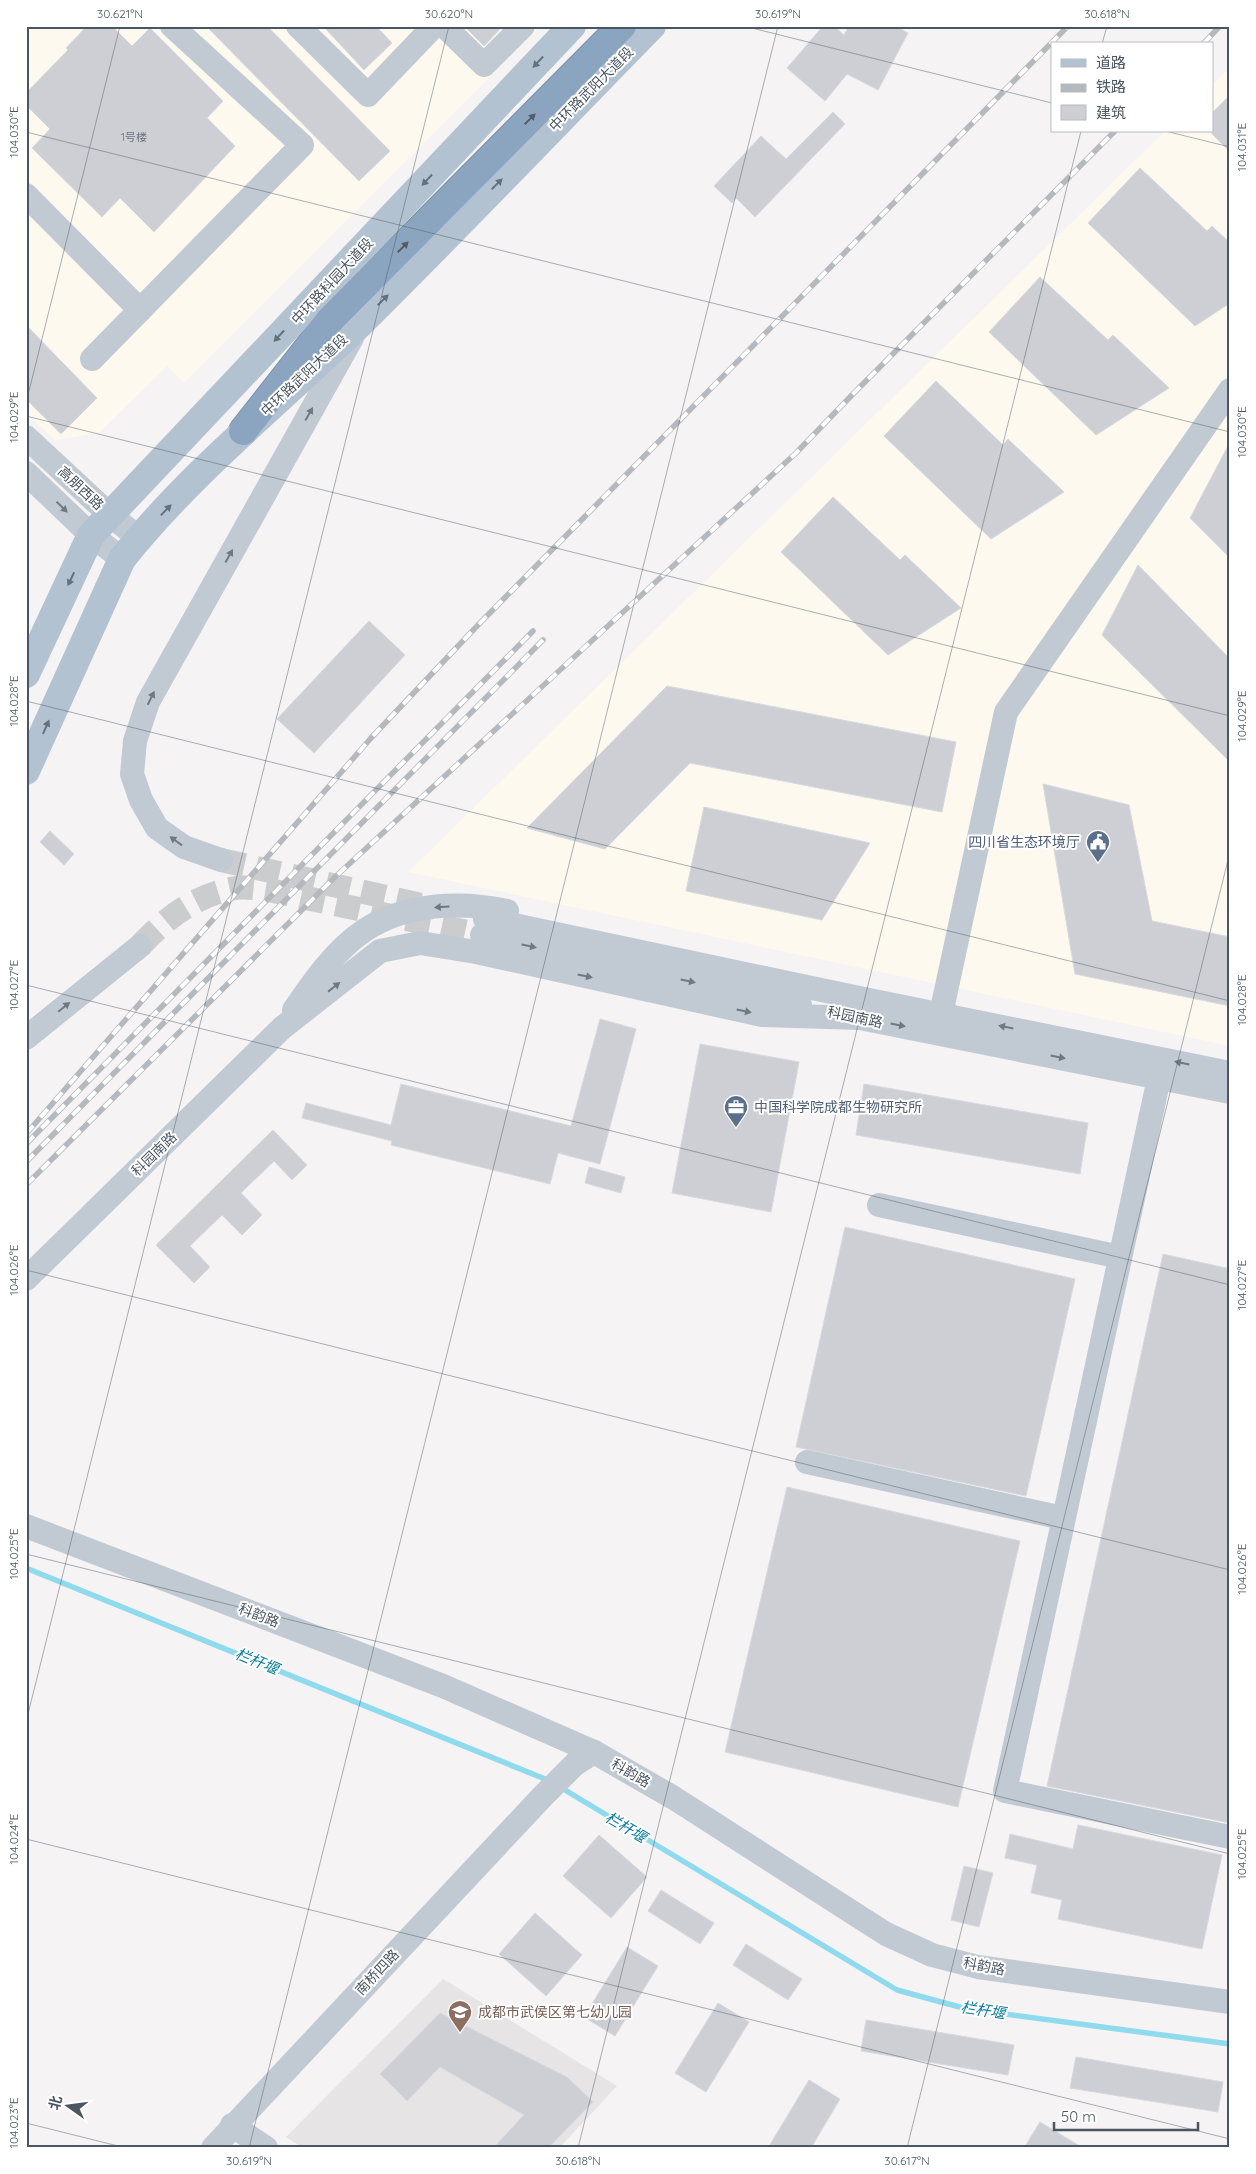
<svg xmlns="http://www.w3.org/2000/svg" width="1256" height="2174" viewBox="0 0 1256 2174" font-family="Quicksand,'Noto Sans SC',sans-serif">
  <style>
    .commercial { fill: #fdf9ef }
    .education { fill: #e6e4e5 }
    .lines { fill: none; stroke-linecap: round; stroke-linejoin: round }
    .stream { stroke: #90daee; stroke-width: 5.5 }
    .building { fill: #cdcfd5; stroke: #d7d9de }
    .minor-tunnel { stroke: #caccce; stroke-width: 24; stroke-dasharray: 24 12; stroke-linecap: butt }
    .highway-casing { stroke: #7690ad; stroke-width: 30 }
    .minor { stroke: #c1cad2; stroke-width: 24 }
    .major { stroke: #b3c2d1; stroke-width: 28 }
    .highway { stroke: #8ba5c1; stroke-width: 28 }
    .rail-casing { stroke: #b5b8bd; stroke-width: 5.5 }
    .rail { stroke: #fff; stroke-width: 4; stroke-dasharray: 11; stroke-linecap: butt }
    .oneway { fill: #64717d }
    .oneway2 { fill: #505e6b }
    .oneway3 { fill: #6e7983 }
    .ticks { fill: none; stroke: #4a5661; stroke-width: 1; stroke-opacity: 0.45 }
    .labels { text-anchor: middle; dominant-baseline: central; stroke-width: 4; stroke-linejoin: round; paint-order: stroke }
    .number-label { font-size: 11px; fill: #6b747e }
    .street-label { font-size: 14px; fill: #4a5661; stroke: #fff }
    .service-label { font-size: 14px; fill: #4e5e75; stroke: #fff; text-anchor: end }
    .education-label { font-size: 14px; fill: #785e54; stroke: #fff; text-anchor: start }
    .water-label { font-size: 15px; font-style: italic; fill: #0c7c9b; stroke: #fff }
    .neatline { fill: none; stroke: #4a5661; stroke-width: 2 }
    .ticks-label { font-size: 12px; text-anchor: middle; fill: #4a5661 }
  </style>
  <rect width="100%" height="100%" fill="#f5f3f3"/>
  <!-- commercial -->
  <g class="commercial">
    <path d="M26,26H541L184,383L167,366L99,433L55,440L26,413Z"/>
    <path d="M1230,67V1046L408,872L1165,131H1212V85Z"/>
  </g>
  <!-- education -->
  <path class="education" d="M443,1979L617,2086L559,2148H303L286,2137Z"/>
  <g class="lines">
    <!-- stream -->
    <g class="stream">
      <path d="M26,1568L550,1781"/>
      <path d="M560,1787L897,1990L967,2009L1230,2044"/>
    </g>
  </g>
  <!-- building -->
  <g class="building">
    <path d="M87,26H112L132,46L150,28L223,101L207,118L235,146L154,232L120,198L102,217L32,148L50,129L26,105V93L68,50L66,48Z"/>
    <path d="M206,26H267L390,151L359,181Z"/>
    <path d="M323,26H376L392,43L364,70Z"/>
    <path d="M464,26H503L484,46Z"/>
    <path d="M823,26H834L844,35L849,26H895L908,33L878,90L847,74L825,101L787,68Z"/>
    <path d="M1230,95V152L1212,134V113Z"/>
    <path d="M833,112L845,124L755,217L736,198L732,203L714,186L761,136L786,159Z"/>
    <path d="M1140,168L1207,231L1212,226L1230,243V303L1195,326L1088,223Z"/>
    <path d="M1040,277L1108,340L1113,335L1169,388L1096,435L989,332Z"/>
    <path d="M26,325L97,398L61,434L26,399Z"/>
    <path d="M936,381L1003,445L1008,439L1064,492L991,539L884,436Z"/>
    <path d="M1230,442V558L1190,518Z"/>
    <path d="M833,497L900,560L905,555L961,608L888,655L781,552Z"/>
    <path d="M1138,565L1230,659V762L1102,635Z"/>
    <path d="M369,621L405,655L314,753L277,719Z"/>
    <path d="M667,686L956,742L942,812L690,763L605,849L527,828Z"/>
    <path d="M1043,784L1129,805L1152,921L1230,937V1006L1075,974Z"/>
    <path d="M704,807L870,843L822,920L686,891Z"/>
    <path d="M50,831L74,854L64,865L40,842Z"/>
    <path d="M600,1019L636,1029L600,1164L558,1153L550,1184L391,1145L392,1141L302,1118L306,1103L391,1125L401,1084L571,1126Z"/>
    <path d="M700,1044L799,1062L771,1212L672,1193Z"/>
    <path d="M864,1084L1088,1123L1080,1174L856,1135Z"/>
    <path d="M273,1130L307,1165L292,1180L274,1161L241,1193L262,1215L242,1235L222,1215L190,1246L210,1267L194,1283L156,1245Z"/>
    <path d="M589,1167L625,1177L621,1193L585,1183Z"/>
    <path d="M845,1227L1075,1279L1026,1496L796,1447Z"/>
    <path d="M1163,1254L1230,1269V1823L1047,1786Z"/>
    <path d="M787,1487L1020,1541L958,1807L725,1752Z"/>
    <path d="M1078,1825L1222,1855L1202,1949L1058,1919L1062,1900L1031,1893L1037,1865L1005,1858L1010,1834L1073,1849Z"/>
    <path d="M599,1835L647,1877L611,1918L563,1876Z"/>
    <path d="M964,1866L993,1873L979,1927L951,1920Z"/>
    <path d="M661,1890L714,1923L700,1944L648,1911Z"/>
    <path d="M535,1913L582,1955L546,1996L499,1954Z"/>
    <path d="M746,1944L802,1979L788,2000L733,1965Z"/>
    <path d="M627,1947L658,1966L615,2036L584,2017Z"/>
    <path d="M718,2003L749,2022L706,2092L675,2073Z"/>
    <path d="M440,2013L567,2077L593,2102L548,2148H493L524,2115L440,2067L407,2101L380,2074Z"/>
    <path d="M866,2020L1014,2045L1008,2075L861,2051Z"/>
    <path d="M1076,2057L1223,2082L1218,2112L1070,2088Z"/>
    <path d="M809,2080L840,2099L811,2148H768Z"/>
    <path d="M1040,2122L1083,2148H1024Z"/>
  </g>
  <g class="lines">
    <!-- minor-tunnel -->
    <g class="minor-tunnel">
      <path d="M221,860L435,908"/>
      <path d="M140,946C166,918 197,894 236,888C252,885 293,895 311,899C368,911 425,923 482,935"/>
    </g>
    <!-- highway casing -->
    <g class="highway-casing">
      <path id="highway" d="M243,431L331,319L622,26"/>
    </g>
    <!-- minor -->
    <g class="minor">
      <path d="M298,26L368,95L434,26"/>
      <path d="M444,26L484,65L523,26"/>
      <path d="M26,195L140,310"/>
      <path d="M92,359L302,145L172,26"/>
      <path d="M26,437L110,515L139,538"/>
      <path d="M26,473L91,535L122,559"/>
      <path d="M221,860L184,847L157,828L141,800L132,774L135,741L148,702L352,338"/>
      <path d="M485,919L864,999L1230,1073"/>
      <path d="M482,935L800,1005"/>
      <path d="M294,1010C313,982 336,949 365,930C406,903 461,901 507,911"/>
      <path d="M941,1014L1006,712L1230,390"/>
      <path d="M845,1015L1230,1092"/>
      <path d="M26,1038L140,946"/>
      <path d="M1159,1078L1005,1791L1230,1837"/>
      <path d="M879,1205L1120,1257"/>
      <path d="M26,1279L282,1028L380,951L420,943L476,952L762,1015L860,1018"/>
      <path d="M807,1462L1063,1518"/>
      <path d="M26,1526L443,1686L594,1752L674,1798L886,1934L932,1955L978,1967L1230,2002"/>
      <path d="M232,2125L266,2148"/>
      <path d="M213,2148L542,1797L575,1764L594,1752"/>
    </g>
    <!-- major -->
    <g class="major">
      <path d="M26,674L91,535L572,26"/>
      <path d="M26,771L122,559C192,471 281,401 361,323C459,226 555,125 652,26"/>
    </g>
    <!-- highway -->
    <use href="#highway" class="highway"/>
    <!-- rail casing -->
    <g class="rail-casing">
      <g id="rail">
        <path d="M1203,44L1220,26"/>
        <path d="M26,1134L371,738L478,625L1068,26"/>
        <path d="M26,1144L533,631"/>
        <path d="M26,1162L543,640"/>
        <path d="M26,1185L335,877L796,453L851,396L1115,131"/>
      </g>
    </g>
    <!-- rail -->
    <use href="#rail" class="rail"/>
  </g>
  <!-- one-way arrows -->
  <defs><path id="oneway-solid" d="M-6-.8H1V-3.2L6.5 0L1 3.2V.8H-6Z" transform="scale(1.25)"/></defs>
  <g class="oneway">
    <use href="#oneway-solid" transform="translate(538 62) rotate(133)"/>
    <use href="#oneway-solid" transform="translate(427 180) rotate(133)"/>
    <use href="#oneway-solid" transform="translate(497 184) rotate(-45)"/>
    <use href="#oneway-solid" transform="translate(383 300) rotate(-45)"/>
    <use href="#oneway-solid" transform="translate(279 336) rotate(133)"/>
    <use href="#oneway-solid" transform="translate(166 510) rotate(-46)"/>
    <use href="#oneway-solid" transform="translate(71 579) rotate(115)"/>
    <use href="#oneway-solid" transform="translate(46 727) rotate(-66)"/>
  </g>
  <g class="oneway2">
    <use href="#oneway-solid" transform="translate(530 119) rotate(-45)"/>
    <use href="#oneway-solid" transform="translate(403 247) rotate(-45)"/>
  </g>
  <g class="oneway3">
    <use href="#oneway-solid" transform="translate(309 414) rotate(-61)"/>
    <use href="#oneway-solid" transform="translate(62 507) rotate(44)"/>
    <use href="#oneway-solid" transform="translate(229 556) rotate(-61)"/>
    <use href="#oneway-solid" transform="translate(151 698) rotate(-64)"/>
    <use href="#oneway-solid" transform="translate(176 841) rotate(-144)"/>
    <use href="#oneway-solid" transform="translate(442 907) rotate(176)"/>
    <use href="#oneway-solid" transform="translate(529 946) rotate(12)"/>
    <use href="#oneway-solid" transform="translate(585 976) rotate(12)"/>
    <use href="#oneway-solid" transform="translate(688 981) rotate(12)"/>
    <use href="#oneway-solid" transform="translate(334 987) rotate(-38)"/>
    <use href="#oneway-solid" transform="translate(64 1007) rotate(-39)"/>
    <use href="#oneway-solid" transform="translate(744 1011) rotate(12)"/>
    <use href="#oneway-solid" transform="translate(898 1025) rotate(11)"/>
    <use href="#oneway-solid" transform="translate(1006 1027) rotate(-169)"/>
    <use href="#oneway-solid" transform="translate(1058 1057) rotate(11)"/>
    <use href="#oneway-solid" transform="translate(1182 1063) rotate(-168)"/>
  </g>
  <!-- ticks -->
  <path class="ticks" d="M744,26L1052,103M1102,44L1107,26M1165,131L1230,147M26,132L1230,432M26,403L120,26M26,416L1230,716M26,701L1230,1001M26,985L1230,1285M26,1270L1230,1570M26,1554L1230,1854M26,1722L449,26M26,1839L1230,2139M26,2123L126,2148M249,2148L778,26M578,2148L1081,131M907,2148L1230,852"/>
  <!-- icons -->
  <defs>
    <g id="civic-pin" transform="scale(1.25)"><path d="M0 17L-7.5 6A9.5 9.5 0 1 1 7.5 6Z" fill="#5c6f8a" stroke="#fff"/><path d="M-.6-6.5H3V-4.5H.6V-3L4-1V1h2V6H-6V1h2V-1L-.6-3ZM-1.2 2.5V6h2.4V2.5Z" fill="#fff"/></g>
    <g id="office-pin" transform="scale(1.25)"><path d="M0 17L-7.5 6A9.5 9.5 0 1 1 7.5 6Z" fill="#5c6f8a" stroke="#fff"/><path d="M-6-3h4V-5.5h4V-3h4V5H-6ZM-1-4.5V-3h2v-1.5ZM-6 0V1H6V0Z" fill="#fff"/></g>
    <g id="school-pin" transform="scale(1.25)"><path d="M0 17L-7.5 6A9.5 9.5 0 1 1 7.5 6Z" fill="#8d6e63" stroke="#fff"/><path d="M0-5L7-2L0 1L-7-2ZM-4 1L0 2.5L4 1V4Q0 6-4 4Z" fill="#fff"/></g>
  </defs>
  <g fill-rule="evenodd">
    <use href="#civic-pin" x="1098" y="842"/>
    <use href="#office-pin" x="736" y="1107"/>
    <use href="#school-pin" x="460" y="2012"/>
  </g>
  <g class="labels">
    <!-- number labels -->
    <g class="number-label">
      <text x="134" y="137">1号楼</text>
    </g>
    <!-- street labels -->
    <g class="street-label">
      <text transform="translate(591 89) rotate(-45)">中环路武阳大道段</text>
      <text transform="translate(332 281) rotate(-47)">中环路科园大道段</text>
      <text transform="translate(304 375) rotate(-43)">中环路武阳大道段</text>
      <text transform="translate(81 488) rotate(43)">高朋西路</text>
      <text transform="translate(855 1017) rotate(12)">科园南路</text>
      <text transform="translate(154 1154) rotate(-44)">科园南路</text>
      <text transform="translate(259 1615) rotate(21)">科韵路</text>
      <text transform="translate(631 1773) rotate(30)">科韵路</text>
      <text transform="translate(984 1966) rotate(11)">科韵路</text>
      <text transform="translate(377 1972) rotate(-47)">南桥四路</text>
    </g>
    <!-- service labels -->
    <g class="service-label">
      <text x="1080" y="842">四川省生态环境厅</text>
      <text x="754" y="1107" text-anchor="start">中国科学院成都生物研究所</text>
    </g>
    <!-- education labels -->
    <g class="education-label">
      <text x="478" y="2012">成都市武侯区第七幼儿园</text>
    </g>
    <!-- water labels -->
    <g class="water-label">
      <text transform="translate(257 1661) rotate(22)">栏杆堰</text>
      <text transform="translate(626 1827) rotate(31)">栏杆堰</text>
      <text transform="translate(983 2010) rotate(9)">栏杆堰</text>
    </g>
  </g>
  <!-- border -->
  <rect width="1256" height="2174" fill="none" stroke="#ffffff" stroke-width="55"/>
  <!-- legend -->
  <rect x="1051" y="42" width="162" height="90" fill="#ffffff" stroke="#b7bbc0"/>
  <rect x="1061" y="59" width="25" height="8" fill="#b3c2d1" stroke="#b7bbc0"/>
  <text x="1096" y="68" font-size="15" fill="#4a5661">道路</text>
  <rect x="1061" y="84" width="25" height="8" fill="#b5b8bd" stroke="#b7bbc0"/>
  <text x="1096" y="92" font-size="15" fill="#4a5661">铁路</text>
  <rect x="1061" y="105" width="25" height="15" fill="#cdcfd5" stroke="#b7bbc0"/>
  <text x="1096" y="118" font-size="15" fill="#4a5661">建筑</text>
  <!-- north arrow -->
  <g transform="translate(68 2106) rotate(284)" stroke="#ffffff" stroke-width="4" paint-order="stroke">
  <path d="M0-4L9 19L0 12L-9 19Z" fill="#4a5661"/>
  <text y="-8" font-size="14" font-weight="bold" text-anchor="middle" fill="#4a5661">北</text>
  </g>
  <!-- scale -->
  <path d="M1054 2122v8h144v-8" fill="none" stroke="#4a5661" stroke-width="2.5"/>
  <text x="1061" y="2122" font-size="15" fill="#4a5661" stroke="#ffffff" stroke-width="4" paint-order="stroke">50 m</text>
  <rect x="28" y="28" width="1200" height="2118" class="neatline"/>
  <g class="ticks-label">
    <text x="120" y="18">30.621°N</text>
    <text x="449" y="18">30.620°N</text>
    <text x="778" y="18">30.619°N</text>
    <text x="1107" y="18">30.618°N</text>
    <text transform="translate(14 132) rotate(-90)" y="4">104.030°E</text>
    <text transform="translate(1242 147) rotate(-90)" y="4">104.031°E</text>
    <text transform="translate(14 417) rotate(-90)" y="4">104.029°E</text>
    <text transform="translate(1242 432) rotate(-90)" y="4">104.030°E</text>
    <text transform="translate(14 701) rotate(-90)" y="4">104.028°E</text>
    <text transform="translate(1242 716) rotate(-90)" y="4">104.029°E</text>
    <text transform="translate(14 985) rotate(-90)" y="4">104.027°E</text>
    <text transform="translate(1242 1000) rotate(-90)" y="4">104.028°E</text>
    <text transform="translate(14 1270) rotate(-90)" y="4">104.026°E</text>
    <text transform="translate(1242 1285) rotate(-90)" y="4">104.027°E</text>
    <text transform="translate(14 1554) rotate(-90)" y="4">104.025°E</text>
    <text transform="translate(1242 1569) rotate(-90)" y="4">104.026°E</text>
    <text transform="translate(14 1839) rotate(-90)" y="4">104.024°E</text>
    <text transform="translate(1242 1854) rotate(-90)" y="4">104.025°E</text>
    <text transform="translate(14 2123) rotate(-90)" y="4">104.023°E</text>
    <text x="249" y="2165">30.619°N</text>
    <text x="578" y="2165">30.618°N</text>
    <text x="907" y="2165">30.617°N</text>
  </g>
</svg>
